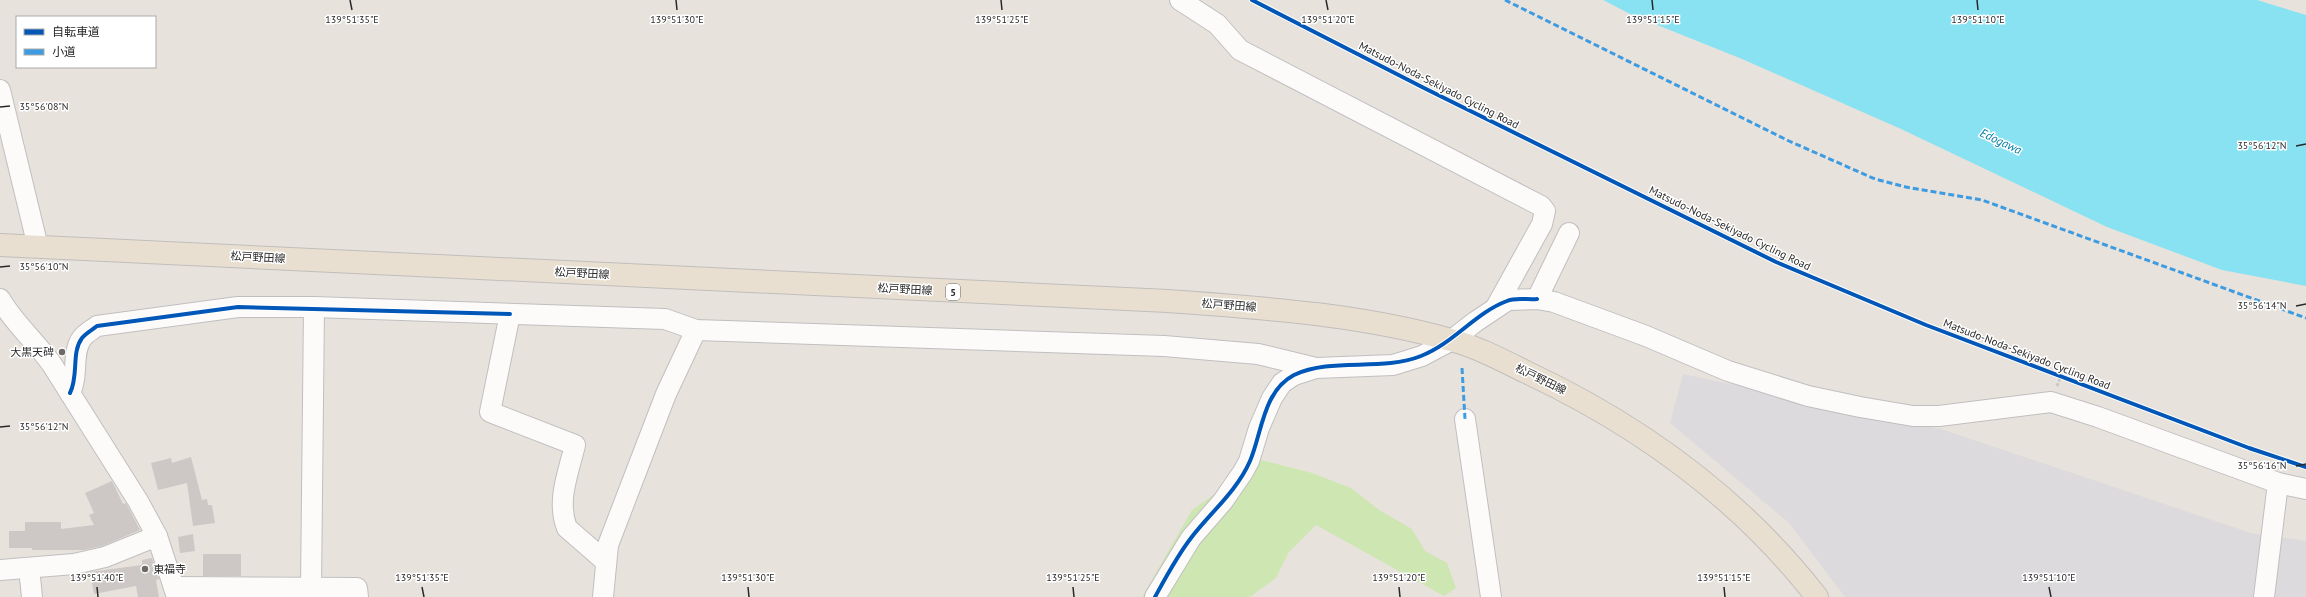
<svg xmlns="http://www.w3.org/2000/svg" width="2306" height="597" viewBox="0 0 2306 597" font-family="'PT Sans','Noto Sans JP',sans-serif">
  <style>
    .industrial { fill: #dddadd }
    .green { fill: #cde6b2 }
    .water { fill: #88e2f2 }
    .building { fill: #cdc8c5 }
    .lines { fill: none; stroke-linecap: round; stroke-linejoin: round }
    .minor-casing { stroke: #c0bfc0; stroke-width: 22 }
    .major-casing { stroke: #c0bebc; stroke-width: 24 }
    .path { stroke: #c4c3c2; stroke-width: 2.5; stroke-dasharray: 3 2; stroke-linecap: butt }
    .minor { stroke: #fcfbfa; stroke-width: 20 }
    .major { stroke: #e8dfd0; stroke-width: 22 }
    .quiet { stroke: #3d9ce1; stroke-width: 3; stroke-dasharray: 6 3; stroke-linecap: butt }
    .cycleway-casing { stroke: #fff; stroke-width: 6 }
    .cycleway { stroke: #0057b8; stroke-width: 4 }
    .ticks { fill: none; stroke: #292929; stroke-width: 1.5 }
    .poi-dot { fill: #6c6a68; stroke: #fff; stroke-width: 1.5 }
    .labels { text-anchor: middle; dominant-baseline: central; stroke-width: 3; stroke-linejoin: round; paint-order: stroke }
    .shield { fill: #fff; stroke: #696969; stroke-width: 1 }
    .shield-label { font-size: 10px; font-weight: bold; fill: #292929 }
    .street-label { font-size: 11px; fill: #292929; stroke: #fff }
    .poi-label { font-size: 11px; fill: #292929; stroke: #fff; text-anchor: end }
    .water-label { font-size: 12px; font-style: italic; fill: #007da5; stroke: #fff }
    .ticks-label { font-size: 10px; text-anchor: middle; fill: #292929; stroke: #fff; stroke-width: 3; stroke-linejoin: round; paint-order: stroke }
  </style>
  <rect width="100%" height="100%" fill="#e8e2dd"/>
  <!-- industrial -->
  <path class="industrial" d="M1683,374L1941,429L2251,533L2306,541V597H1845L1789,523L1670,423Z"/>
  <!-- green -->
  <path class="green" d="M1249,457L1312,473L1351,488L1379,510L1412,529L1425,551L1447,563L1456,588L1444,596L1316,525L1289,552L1276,578L1250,597H1142L1192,510L1219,491Z"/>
  <!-- water -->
  <path class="water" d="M1603,0H2257L2306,15V286L2222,270L2107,227L1901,129L1742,59L1630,14Z"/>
  <!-- building -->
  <g class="building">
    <path d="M191,457L202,500L207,499L208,505H212L215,523L193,526L187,483L158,490L151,463L171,458L172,463Z"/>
    <path d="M112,481L123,504L126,503L140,530L102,546L84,550H32V548H9V531H25V522H61V529L94,525L89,515L94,513L85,493Z"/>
    <path d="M193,534L195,551L180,553L178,537Z"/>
    <rect x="203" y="554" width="38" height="22"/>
    <path d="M152,558L159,579L156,580L159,597H138L136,586L94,594L90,572L142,565V560Z"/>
  </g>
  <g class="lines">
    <!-- minor casing -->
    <g class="minor-casing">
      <g id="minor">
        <path d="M1180,0L1217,24L1240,50L1541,206L1545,211L1542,224L1496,307"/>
        <path d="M0,90L38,247"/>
        <path d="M0,299C14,323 35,341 51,363L138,501L157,536L177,597"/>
        <path d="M1537,299L1569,233"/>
        <path d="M510,314L490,412L575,445C569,471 556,501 567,528L605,561"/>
        <path d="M70,393C79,375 71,353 82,338C86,333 92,330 97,326L238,307H314L665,319L696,330L1164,346L1258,354L1316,368"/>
        <path d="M1465,419L1491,597"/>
        <path d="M29,568L32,597"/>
        <path d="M0,570L74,564L105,557L157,536"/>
        <path d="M174,587L357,588L358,597"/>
        <path d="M311,588L314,307"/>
        <path d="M603,597L608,545L666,394L696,330"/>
        <path d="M1155,597L1191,538L1223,501L1243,472L1249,461L1259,428L1272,398L1282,383L1294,375L1316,368L1393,365L1422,356L1452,340L1475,322L1508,300L1537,299L1554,302L1646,336L1728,371L1808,396L1860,407L1913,416H1939L2051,402L2098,417L2278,483L2306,489"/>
        <path d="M2264,597L2278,483"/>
      </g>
    </g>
    <!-- major casing -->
    <g class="major-casing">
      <path id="major" d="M0,245L1168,301C1263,308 1359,314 1451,340C1477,347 1502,360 1526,372C1639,425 1740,498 1817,597"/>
    </g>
    <!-- path -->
    <path class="path" d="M2057,386L2061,376"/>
    <!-- minor -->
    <use href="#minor" class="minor"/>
    <!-- major -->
    <use href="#major" class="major"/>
    <!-- quiet -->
    <g class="quiet">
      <path d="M1505,0L1789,141L1875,179L1906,187L1982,200L2306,318"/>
      <path d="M1462,368L1465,419"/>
    </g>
    <!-- cycleway casing -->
    <g class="cycleway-casing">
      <g id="cycleway">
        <path d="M1252,0L1424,88L1776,262L1926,325L2249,448L2306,467"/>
        <path d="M70,393C79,375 71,353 82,338C86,333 92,330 97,326L238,307L510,314"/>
        <path d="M1155,597C1166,577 1177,556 1191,538C1210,513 1237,491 1250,461C1262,433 1263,391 1294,375C1332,357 1381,372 1421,356C1454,343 1475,313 1507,301C1515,297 1528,300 1537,299"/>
      </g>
    </g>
    <!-- cycleway -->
    <use href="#cycleway" class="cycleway"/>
  </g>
  <!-- ticks -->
  <path class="ticks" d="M350,0L352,10M676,0L677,10M1001,0L1002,10M1326,0L1328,10M1652,0L1653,10M1977,0L1978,10M0,107L10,106M2296,146L2306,144M0,267L10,266M2296,306L2306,304M0,427L10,426M2296,466L2306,464M97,587L98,597M422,587L424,597M748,587L749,597M1073,587L1074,597M1399,587L1400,597M1724,587L1725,597M2049,587L2051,597"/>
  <!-- markers -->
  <g class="poi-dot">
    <circle cx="62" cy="352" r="4"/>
    <circle cx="145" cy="569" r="4"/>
  </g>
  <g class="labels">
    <!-- shield labels -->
    <rect class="shield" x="946" y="284" width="14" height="16" rx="3"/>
    <g class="shield-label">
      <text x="953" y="292">5</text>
    </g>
    <!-- street labels -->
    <g class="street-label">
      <text transform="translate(1439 85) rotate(27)">Matsudo-Noda-Sekiyado Cycling Road</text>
      <text transform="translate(1730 228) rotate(26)">Matsudo-Noda-Sekiyado Cycling Road</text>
      <text transform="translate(258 257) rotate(3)">松戸野田線</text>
      <text transform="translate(582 273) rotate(3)">松戸野田線</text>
      <text transform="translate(905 289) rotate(3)">松戸野田線</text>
      <text transform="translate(1229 305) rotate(4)">松戸野田線</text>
      <text transform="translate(2027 354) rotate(21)">Matsudo-Noda-Sekiyado Cycling Road</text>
      <text transform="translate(1541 379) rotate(26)">松戸野田線</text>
    </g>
    <!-- poi labels -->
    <g class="poi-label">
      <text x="54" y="352">大黒天碑</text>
      <text x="153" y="569" text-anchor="start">東福寺</text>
    </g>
    <!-- water labels -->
    <g class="water-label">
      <text transform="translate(2001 141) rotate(25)">Edogawa</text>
    </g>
  </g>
  <g class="ticks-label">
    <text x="352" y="23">139°51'35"E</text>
    <text x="677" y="23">139°51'30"E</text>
    <text x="1002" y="23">139°51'25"E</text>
    <text x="1328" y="23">139°51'20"E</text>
    <text x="1653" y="23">139°51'15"E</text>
    <text x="1978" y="23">139°51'10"E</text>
    <text x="44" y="110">35°56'08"N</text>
    <text x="2262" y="149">35°56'12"N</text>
    <text x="44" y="270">35°56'10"N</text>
    <text x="2262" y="309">35°56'14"N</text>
    <text x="44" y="430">35°56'12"N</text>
    <text x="2262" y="469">35°56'16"N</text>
    <text x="97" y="581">139°51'40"E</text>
    <text x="422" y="581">139°51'35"E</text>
    <text x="748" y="581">139°51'30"E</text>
    <text x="1073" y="581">139°51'25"E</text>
    <text x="1399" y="581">139°51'20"E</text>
    <text x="1724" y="581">139°51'15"E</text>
    <text x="2049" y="581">139°51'10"E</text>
  </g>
  <!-- legend -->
  <rect x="16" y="16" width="140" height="52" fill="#ffffff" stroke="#a9a9a9"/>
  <rect x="24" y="29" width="20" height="6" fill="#0057b8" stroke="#a9a9a9"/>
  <text x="52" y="36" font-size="12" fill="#292929">自転車道</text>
  <rect x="24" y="49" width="20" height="6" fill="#3d9ce1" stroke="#a9a9a9"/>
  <text x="52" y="56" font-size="12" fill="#292929">小道</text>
</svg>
